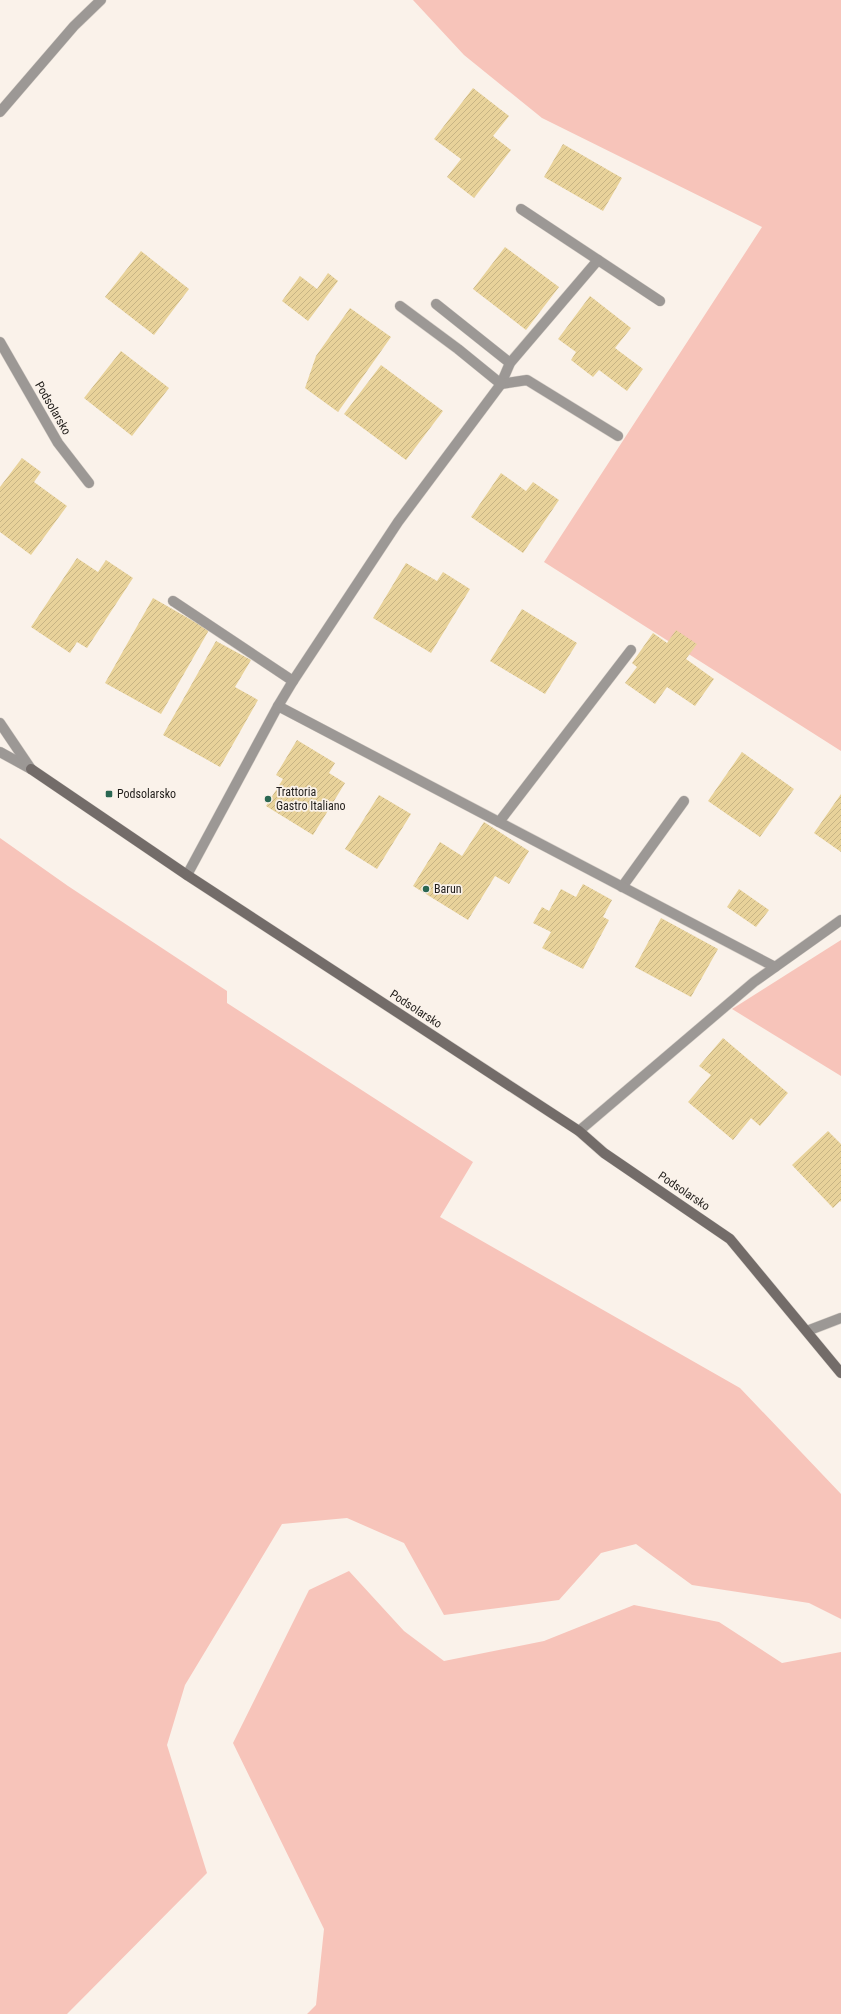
<svg xmlns="http://www.w3.org/2000/svg" width="841" height="2014" viewBox="0 0 841 2014" font-family="'Roboto Condensed',sans-serif">
  <style>
    .green { fill: #f7c4ba }
    .building { fill: url(#building-hatch) }
    .lines { fill: none; stroke-linecap: round; stroke-linejoin: round }
    .service-casing { stroke: #d7d0c9; stroke-width: 11 }
    .minor-casing { stroke: #d7d0c9; stroke-width: 11 }
    .tertiary-casing { stroke: #d7d0c9; stroke-width: 11 }
    .secondary-casing { stroke: #d7d0c9; stroke-width: 11 }
    .service { stroke: #9c9895; stroke-width: 10 }
    .minor { stroke: #9c9895; stroke-width: 10 }
    .tertiary { stroke: #9c9895; stroke-width: 10 }
    .secondary { stroke: #736c69; stroke-width: 10 }
    .poi-dot { fill: #2a6752; stroke: #faf2ea; stroke-width: 1.5 }
    .labels { text-anchor: middle; dominant-baseline: central; stroke-width: 3.5; stroke-linejoin: round; paint-order: stroke }
    .street-label { font-size: 12px; fill: #201d1a; stroke: #faf2ea }
    .poi-label { font-size: 12px; fill: #201d1a; stroke: #faf2ea; text-anchor: start }
  </style>
  <defs>
    <pattern id="building-hatch" width="6" height="6" patternUnits="userSpaceOnUse"><rect width="6" height="6" fill="#e8d29a"/><path d="M-1 1l2-2M0 6l6-6M5 7l2-2" fill="none" stroke="#c7b484"/></pattern>
  </defs>
  <rect width="100%" height="100%" fill="#faf2ea"/>
  <!-- green -->
  <g class="green">
    <path d="M413,0H841V751L544,562L762,227L542,118L464,55Z"/>
    <path d="M0,838L68,886L227,991V1003L473,1162L440,1217L740,1388L841,1494V1619L809,1603L692,1585L636,1544L601,1553L559,1600L444,1615L404,1543L347,1518L282,1524L185,1685L167,1745L207,1873L67,2014H0Z"/>
    <path d="M841,940V1076L732,1009Z"/>
    <path d="M349,1571L404,1631L444,1661L544,1641L634,1605L719,1622L782,1663L841,1652V2014H307L316,2005L324,1929L233,1743L309,1590Z"/>
  </g>
  <!-- building -->
  <g class="building">
    <path d="M473,88L509,116L493,136L511,150L474,198L447,177L461,159L434,139Z"/>
    <path d="M563,144L622,178L603,211L544,177Z"/>
    <path d="M505,247L559,287L526,330L473,289Z"/>
    <path d="M141,251L189,289L154,335L105,297Z"/>
    <path d="M328,273L338,281L308,321L282,301L300,276L317,289Z"/>
    <path d="M590,296L631,328L615,348L643,369L627,391L599,370L593,377L571,360L576,352L558,339Z"/>
    <path d="M350,308L391,337L338,412L305,388L316,356Z"/>
    <path d="M121,351L169,388L132,436L84,398Z"/>
    <path d="M381,365L443,411L406,460L344,414Z"/>
    <path d="M22,458L41,472L34,482L67,506L31,555L0,532V487Z"/>
    <path d="M501,473L526,491L533,482L559,500L523,553L471,517Z"/>
    <path d="M77,558L98,572L106,560L133,578L87,648L77,642L70,653L31,627Z"/>
    <path d="M406,563L437,581L443,572L470,589L431,653L373,618Z"/>
    <path d="M153,598L209,630L161,714L105,683Z"/>
    <path d="M522,609L577,643L545,694L490,661Z"/>
    <path d="M676,630L697,644L686,659L714,679L695,706L667,687L655,704L625,683L637,667L632,663L653,633L667,643Z"/>
    <path d="M216,641L251,660L235,687L258,700L220,767L163,735Z"/>
    <path d="M297,740L335,763L329,773L345,783L313,835L266,806L283,779L276,775Z"/>
    <path d="M742,752L794,789L760,837L708,801Z"/>
    <path d="M841,794V852L814,833Z"/>
    <path d="M379,795L411,814L377,869L345,849Z"/>
    <path d="M484,822L529,851L509,884L495,876L468,920L413,886L440,842L462,856Z"/>
    <path d="M583,884L612,900L603,917L609,920L583,969L542,948L551,932L533,923L542,907L549,911L561,889L576,897Z"/>
    <path d="M739,889L769,910L756,927L727,907Z"/>
    <path d="M661,918L718,949L691,997L635,967Z"/>
    <path d="M723,1038L788,1093L760,1126L751,1118L733,1140L688,1102L711,1075L699,1066Z"/>
    <path d="M828,1131L841,1144V1202L840,1201L833,1208L792,1165Z"/>
  </g>
  <g class="lines">
    <!-- service casing -->
    <g class="service-casing">
      <g id="service">
        <path d="M0,112L74,26L101,0"/>
        <path d="M521,209L660,301"/>
        <path d="M436,304L510,363"/>
        <path d="M501,384L510,363L598,260"/>
        <path d="M501,384L527,380L618,436"/>
        <path d="M173,601L293,681"/>
        <path d="M499,822L631,650"/>
        <path d="M622,887L684,801"/>
        <path d="M579,1131L754,982L841,920"/>
      </g>
    </g>
    <!-- minor casing -->
    <g class="minor-casing">
      <g id="minor">
        <path d="M0,342L58,443L89,483"/>
        <path d="M278,706L775,967"/>
        <path d="M0,752L31,769"/>
        <path d="M187,875L278,706L293,681L398,522L501,384L458,349L400,306"/>
        <path d="M807,1331L841,1318"/>
      </g>
    </g>
    <!-- tertiary casing -->
    <g class="tertiary-casing">
      <path id="tertiary" d="M0,723L31,769"/>
    </g>
    <!-- secondary casing -->
    <g class="secondary-casing">
      <path id="secondary" d="M31,769L187,875L579,1131L604,1153L730,1239L841,1373"/>
    </g>
    <!-- service -->
    <use href="#service" class="service"/>
    <!-- minor -->
    <use href="#minor" class="minor"/>
    <!-- tertiary -->
    <use href="#tertiary" class="tertiary"/>
    <!-- secondary -->
    <use href="#secondary" class="secondary"/>
  </g>
  <!-- markers -->
  <g class="poi-dot">
    <rect x="105" y="790" width="8" height="8" rx="2"/>
    <circle cx="268" cy="799" r="4"/>
    <circle cx="426" cy="889" r="4"/>
  </g>
  <g class="labels">
    <!-- street labels -->
    <g class="street-label">
      <text transform="translate(53 408) rotate(60)">Podsolarsko</text>
      <text transform="translate(416 1009) rotate(33)">Podsolarsko</text>
      <text transform="translate(684 1191) rotate(34)">Podsolarsko</text>
    </g>
    <!-- poi labels -->
    <g class="poi-label">
      <text x="276" y="792">Trattoria<tspan x="276" dy="14">Gastro Italiano</tspan></text>
      <text x="117" y="794">Podsolarsko</text>
      <text x="434" y="889">Barun</text>
    </g>
  </g>
</svg>
